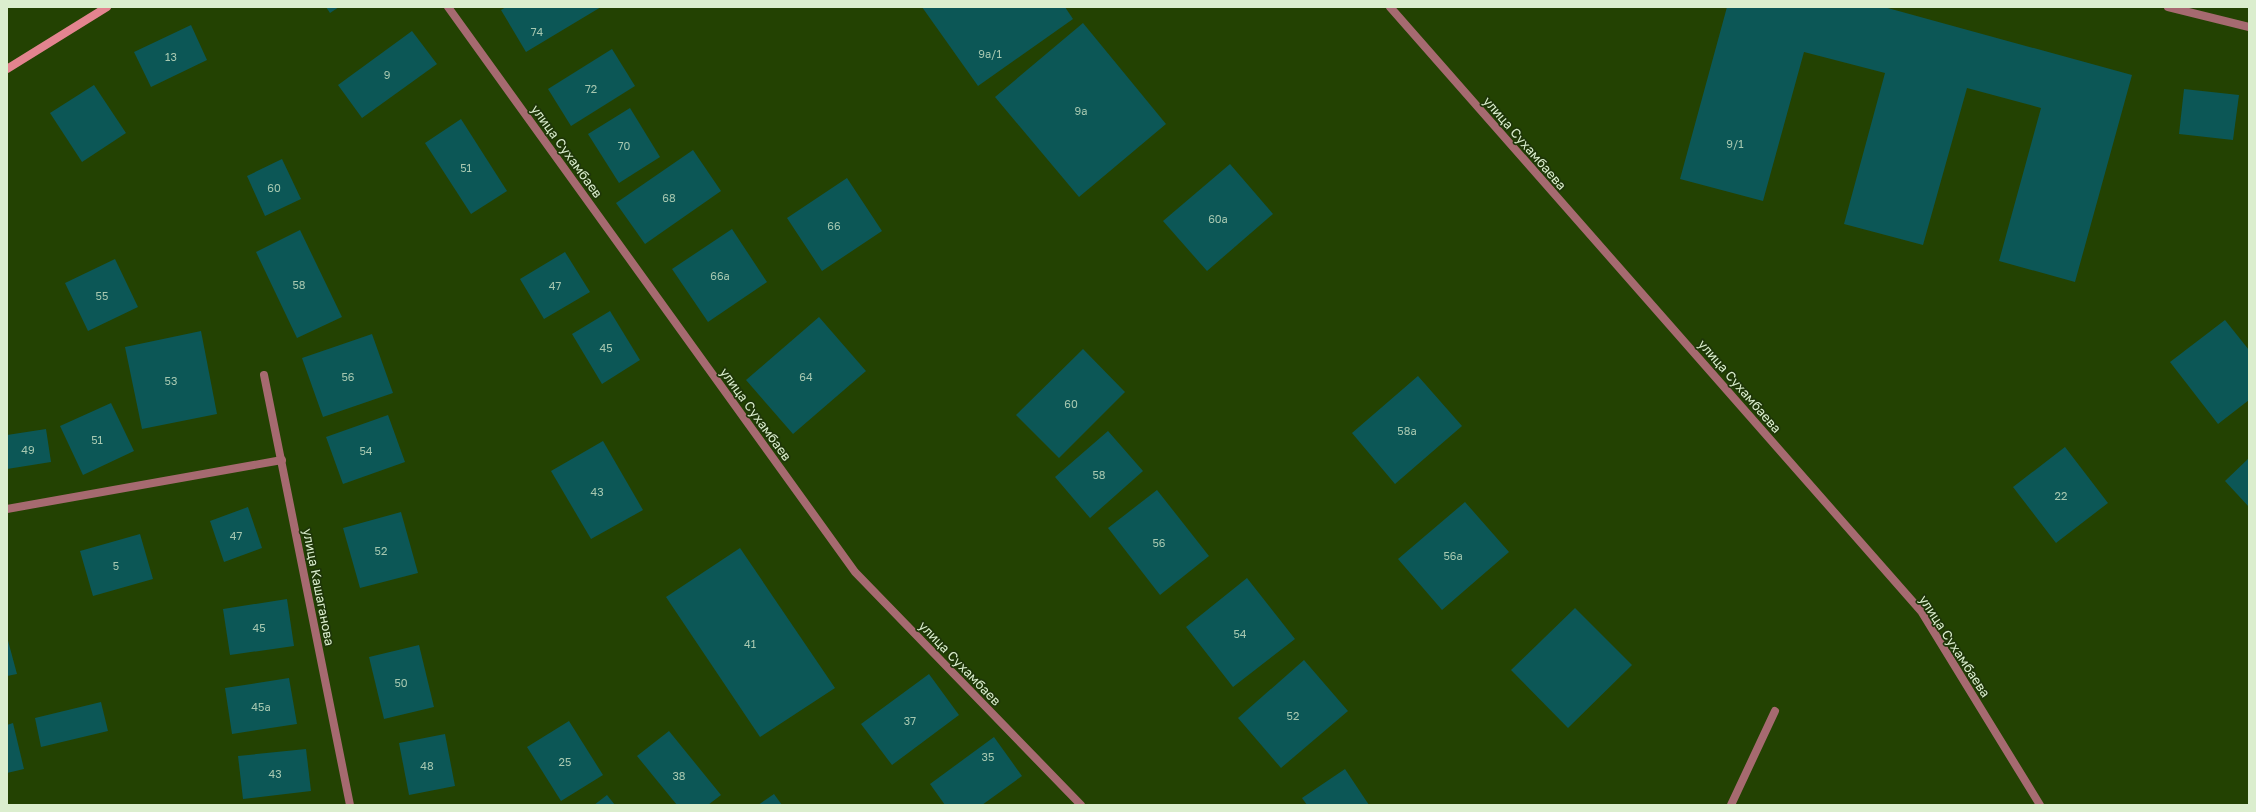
<svg xmlns="http://www.w3.org/2000/svg" width="2256" height="812" viewBox="0 0 2256 812" font-family="'Golos Text',sans-serif">
  <style>
    .building { fill: #0c5756 }
    .lines { fill: none; stroke-linecap: round; stroke-linejoin: round }
    .lane { stroke: #a66a70; stroke-width: 8 }
    .street { stroke: #a66a70; stroke-width: 8 }
    .secondary { stroke: #e3848f; stroke-width: 8 }
    .labels { text-anchor: middle; dominant-baseline: central; stroke-width: 3.5; stroke-linejoin: round; paint-order: stroke }
    .number-label { font-size: 11px; fill: #a7c8b0 }
    .street-label { font-size: 13px; fill: #dbeece; stroke: #1e3608 }
  </style>
  <rect width="100%" height="100%" fill="#234202"/>
  <!-- building -->
  <g class="building">
    <path d="M326,7H339L330,13Z"/>
    <path d="M506,7H601L526,52L501,10Z"/>
    <path d="M922,7H1065L1073,19L978,86Z"/>
    <path d="M1727,7H1884L2132,75L2075,282L1999,261L2041,108L1967,88L1923,245L1844,224L1885,73L1804,52L1763,201L1680,179Z"/>
    <path d="M1083,23L1166,124L1079,197L995,97Z"/>
    <path d="M191,25L207,60L151,87L134,52Z"/>
    <path d="M412,31L437,64L362,118L338,85Z"/>
    <path d="M612,49L635,86L571,126L548,89Z"/>
    <path d="M94,85L126,133L82,162L50,113Z"/>
    <path d="M2184,89L2239,95L2233,140L2179,134Z"/>
    <path d="M630,108L660,157L619,183L588,134Z"/>
    <path d="M461,119L507,191L471,214L425,143Z"/>
    <path d="M693,150L721,191L645,244L616,203Z"/>
    <path d="M282,159L301,199L265,216L247,176Z"/>
    <path d="M1230,164L1273,214L1207,271L1163,221Z"/>
    <path d="M847,178L882,231L822,271L787,218Z"/>
    <path d="M732,229L767,282L708,322L672,269Z"/>
    <path d="M300,230L342,317L297,338L256,252Z"/>
    <path d="M565,252L590,292L544,319L520,279Z"/>
    <path d="M115,259L138,307L88,331L65,283Z"/>
    <path d="M610,311L640,360L602,384L572,334Z"/>
    <path d="M819,317L866,371L793,434L746,380Z"/>
    <path d="M2225,320L2249,350V400L2218,424L2170,362Z"/>
    <path d="M201,331L217,414L142,429L125,347Z"/>
    <path d="M372,334L393,393L323,417L302,358Z"/>
    <path d="M1083,349L1125,392L1059,458L1016,415Z"/>
    <path d="M1418,376L1462,426L1395,484L1352,433Z"/>
    <path d="M111,403L134,451L83,475L60,426Z"/>
    <path d="M388,415L405,462L343,484L326,437Z"/>
    <path d="M46,429L51,462L7,469V435Z"/>
    <path d="M1108,431L1143,471L1090,518L1055,477Z"/>
    <path d="M603,441L643,510L591,539L551,471Z"/>
    <path d="M2065,447L2108,503L2056,543L2013,487Z"/>
    <path d="M2249,458V507L2225,481Z"/>
    <path d="M1157,490L1209,556L1160,595L1108,528Z"/>
    <path d="M1465,502L1509,552L1442,610L1398,559Z"/>
    <path d="M248,507L262,548L224,562L210,521Z"/>
    <path d="M401,512L418,573L360,588L343,528Z"/>
    <path d="M140,534L153,579L93,596L80,551Z"/>
    <path d="M740,548L835,688L760,737L666,597Z"/>
    <path d="M1247,578L1295,639L1233,687L1186,627Z"/>
    <path d="M287,599L294,646L230,655L223,609Z"/>
    <path d="M1575,608L1632,665L1568,728L1511,670Z"/>
    <path d="M7,637L17,674L7,676Z"/>
    <path d="M419,645L434,707L384,719L369,657Z"/>
    <path d="M1304,660L1348,711L1281,768L1238,718Z"/>
    <path d="M929,674L959,715L892,765L861,724Z"/>
    <path d="M289,678L297,724L232,734L225,688Z"/>
    <path d="M101,702L108,731L41,747L35,718Z"/>
    <path d="M569,721L603,775L561,801L527,747Z"/>
    <path d="M13,723L24,769L7,773V725Z"/>
    <path d="M669,731L721,795L708,805H677L637,756Z"/>
    <path d="M445,734L455,786L409,795L399,743Z"/>
    <path d="M994,737L1022,776L982,805H945L930,784Z"/>
    <path d="M306,749L311,791L243,799L238,756Z"/>
    <path d="M1345,769L1369,805H1307L1302,798Z"/>
    <path d="M774,794L782,805H758Z"/>
    <path d="M607,795L615,805H594Z"/>
  </g>
  <g class="lines">
    <!-- lane -->
    <path class="lane" d="M1731,805L1775,711"/>
    <!-- street -->
    <g class="street">
      <path d="M448,7L855,572L1081,805"/>
      <path d="M1390,7L1921,611L2040,805"/>
      <path d="M2168,7L2249,27"/>
      <path d="M264,375L350,805"/>
      <path d="M7,509L282,460"/>
    </g>
    <!-- secondary -->
    <path class="secondary" d="M7,69L107,7"/>
  </g>
  <g class="labels">
    <!-- number labels -->
    <g class="number-label">
      <text x="537" y="31">74</text>
      <text x="990" y="53">9а/1</text>
      <text x="171" y="56">13</text>
      <text x="387" y="74">9</text>
      <text x="591" y="88">72</text>
      <text x="1081" y="110">9а</text>
      <text x="1735" y="143">9/1</text>
      <text x="624" y="145">70</text>
      <text x="466" y="167">51</text>
      <text x="274" y="187">60</text>
      <text x="669" y="197">68</text>
      <text x="1218" y="218">60а</text>
      <text x="834" y="225">66</text>
      <text x="720" y="275">66а</text>
      <text x="299" y="284">58</text>
      <text x="555" y="285">47</text>
      <text x="102" y="295">55</text>
      <text x="606" y="347">45</text>
      <text x="348" y="376">56</text>
      <text x="806" y="376">64</text>
      <text x="171" y="380">53</text>
      <text x="1071" y="403">60</text>
      <text x="1407" y="430">58а</text>
      <text x="97" y="439">51</text>
      <text x="28" y="449">49</text>
      <text x="366" y="450">54</text>
      <text x="1099" y="474">58</text>
      <text x="597" y="491">43</text>
      <text x="2061" y="495">22</text>
      <text x="236" y="535">47</text>
      <text x="1159" y="542">56</text>
      <text x="381" y="550">52</text>
      <text x="1453" y="555">56а</text>
      <text x="116" y="565">5</text>
      <text x="259" y="627">45</text>
      <text x="1240" y="633">54</text>
      <text x="750" y="643">41</text>
      <text x="401" y="682">50</text>
      <text x="261" y="706">45а</text>
      <text x="1293" y="715">52</text>
      <text x="910" y="720">37</text>
      <text x="988" y="756">35</text>
      <text x="565" y="761">25</text>
      <text x="427" y="765">48</text>
      <text x="275" y="773">43</text>
      <text x="679" y="775">38</text>
    </g>
    <!-- street labels -->
    <g class="street-label">
      <text transform="translate(1525 143) rotate(49)">улица Сухамбаева</text>
      <text transform="translate(567 151) rotate(54)">улица Сухамбаев</text>
      <text transform="translate(1740 386) rotate(49)">улица Сухамбаева</text>
      <text transform="translate(756 414) rotate(54)">улица Сухамбаев</text>
      <text transform="translate(319 587) rotate(79)">улица Кашаганова</text>
      <text transform="translate(1955 646) rotate(57)">улица Сухамбаева</text>
      <text transform="translate(960 663) rotate(46)">улица Сухамбаев</text>
    </g>
  </g>
  <!-- border -->
  <rect width="2256" height="812" fill="none" stroke="#dbeece" stroke-width="16"/>
</svg>
